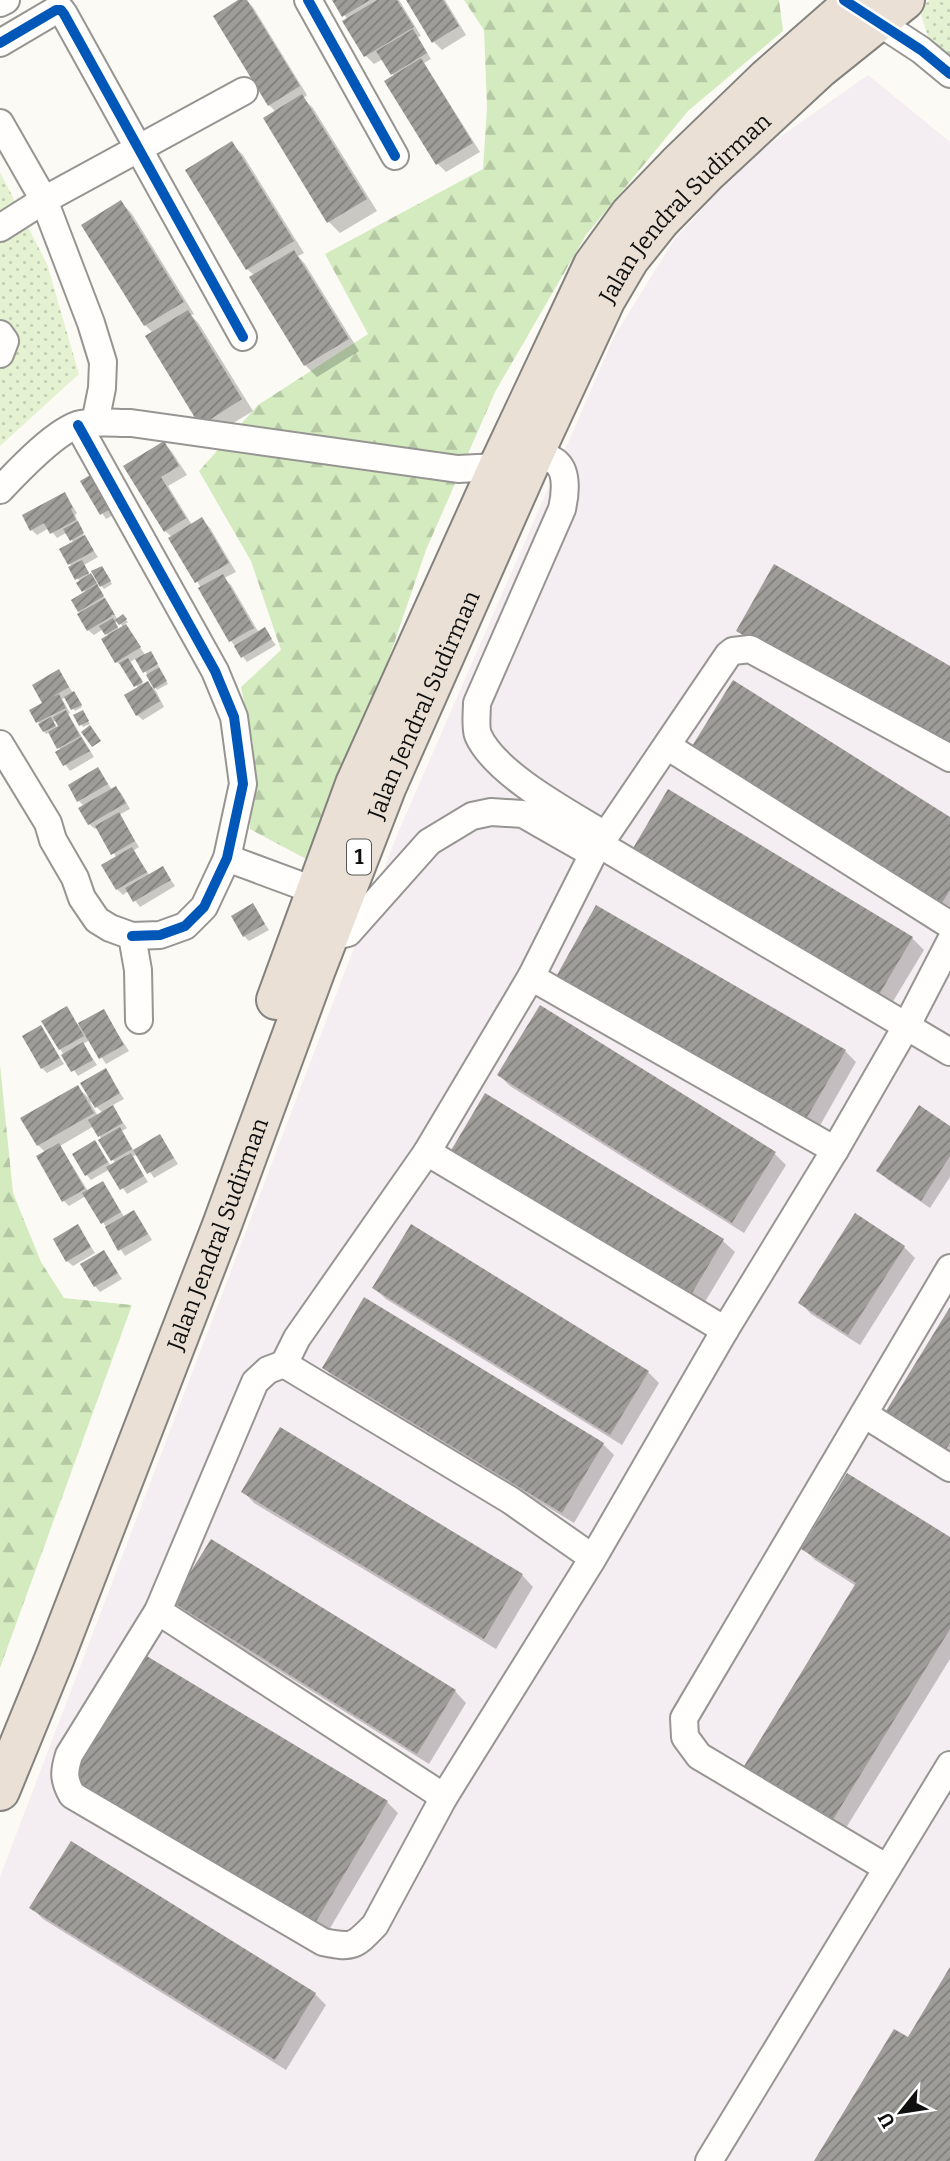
<svg xmlns="http://www.w3.org/2000/svg" width="950" height="2161" viewBox="0 0 950 2161" font-family="Bitter,serif">
  <style>
    .industrial { fill: #f4edf1 }
    .forest { fill: url(#forest-firs) }
    .park { fill: url(#park-dots) }
    .shadow { fill: #0003; fill-rule: evenodd }
    .building { fill: url(#building-hatch) }
    .lines { fill: none; stroke-linecap: round; stroke-linejoin: round }
    .minor-casing { stroke: #969592; stroke-width: 30 }
    .highway-casing { stroke: #83827f; stroke-width: 42 }
    .minor { stroke: #fffefd; stroke-width: 26 }
    .highway { stroke: #ebe0d5; stroke-width: 38 }
    .cycleway-casing { stroke: #fff; stroke-width: 15 }
    .cycleway { stroke: #0057b8; stroke-width: 10 }
    .labels { text-anchor: middle; dominant-baseline: central; stroke-width: 7; stroke-linejoin: round; paint-order: stroke }
    .shield { fill: #fff; stroke: #575757; stroke-width: 2 }
    .shield-label { font-size: 21px; font-weight: bold; fill: #0f0f0f }
    .street-label { font-size: 23px; fill: #0f0f0f; stroke: #fff }
  </style>
  <defs>
    <pattern id="forest-firs" width="22" height="20" patternUnits="userSpaceOnUse" patternTransform="scale(1.75)"><rect width="22" height="20" fill="#d4ebc0"/><path d="M5 1l3.5 6h-7zM16 11l3.5 6h-7z" fill="#b5c8a4"/></pattern>
    <pattern id="park-dots" width="8" height="8" patternUnits="userSpaceOnUse" patternTransform="scale(1.75)"><rect width="8" height="8" fill="#e4f2d2"/><path d="M2 2h.1M6 6h.1" fill="none" stroke="#c2ceb3" stroke-width="1.8" stroke-linecap="round"/></pattern>
    <pattern id="building-hatch" width="6" height="6" patternUnits="userSpaceOnUse" patternTransform="scale(1.75)"><rect width="6" height="6" fill="#9f9d99"/><path d="M-1 1l2-2M0 6l6-6M5 7l2-2" fill="none" stroke="#807e7b"/></pattern>
  </defs>
  <rect width="100%" height="100%" fill="#fcfaf4"/>
  <!-- industrial -->
  <path class="industrial" d="M868,75L950,142V2161H0V1877L397,835L615,335L674,240L747,160Z"/>
  <!-- forest -->
  <g class="forest">
    <path d="M464,0H779L783,31L688,111L586,235L495,392L426,550L378,690L310,861L250,829L253,744L241,687L281,650L251,561L199,471L258,405L368,334L325,254L483,169L487,107L484,30Z"/>
    <path d="M0,1065L13,1193L41,1262L64,1298L132,1305L0,1668Z"/>
  </g>
  <!-- park -->
  <g class="park">
    <path d="M930,0H950V55L928,37L919,8Z"/>
    <path d="M0,172L47,264L79,374L0,446Z"/>
  </g>
  <!-- shadow -->
  <g class="shadow">
    <path d="M242,0H246L253,7L307,95L303,98L313,108L377,211L340,233L329,222L266,119L276,112L269,105Z"/>
    <path d="M334,0H399L421,36L418,37L431,59L424,63L480,152L446,172L438,164L387,81L394,76L383,59L374,64L366,56L348,20Z"/>
    <path d="M408,0H445L466,35L442,50L433,41Z"/>
    <path d="M232,144L243,155L304,253L298,256L305,264L359,351L317,377L305,365L252,278L255,276L247,269Z"/>
    <path d="M121,202L132,214L194,314L191,315L199,324L253,411L212,436L153,333L145,325Z"/>
    <path d="M164,443L172,452L187,475L168,486L192,525L202,519L210,528L236,572L224,578L231,585L259,633L264,630L276,645L247,662L231,641L172,537L165,531L126,467Z"/>
    <path d="M83,482L121,511L106,519Z"/>
    <path d="M65,494L77,513L75,515L84,536L98,557L84,565L90,576L99,585L97,586L118,620L125,619L128,622L124,625L146,656L153,655L159,667L157,668L168,684L157,690L137,658L130,662L144,686L148,683L156,691L164,707L143,720L137,715L139,689L123,666L116,662L109,637L103,629L94,635L88,630L79,611L86,593L70,564L74,543L66,533L57,538L49,528L37,535L32,530ZM118,621L124,628L119,630L115,623Z"/>
    <path d="M104,570L112,584L104,589L100,584Z"/>
    <path d="M59,671L82,707L75,711L66,697L62,699L70,713L68,714L94,757L70,771L57,753L61,751L50,732L46,734L44,731L31,710L44,704ZM57,720L61,727L57,729L53,722Z"/>
    <path d="M83,712L90,724L83,727L76,716Z"/>
    <path d="M703,762L950,819V918Z"/>
    <path d="M98,769L112,790L116,788L121,793L130,809L119,815L139,847L133,851L150,876L163,869L175,886L140,907L128,891L123,895L117,889L104,866L117,858L97,828L95,829L89,824L84,806L79,801Z"/>
    <path d="M642,866L912,938L924,950L886,1013Z"/>
    <path d="M253,906L269,930L249,941L244,936Z"/>
    <path d="M559,975L845,1051L856,1062L818,1129L570,986Z"/>
    <path d="M66,1008L78,1025L103,1011L129,1051L106,1064L90,1040L83,1044L97,1065L78,1076L60,1049Z"/>
    <path d="M40,1027L64,1064L47,1073L42,1068Z"/>
    <path d="M105,1070L124,1099L111,1106L127,1128L122,1131L134,1151L160,1136L178,1164L154,1178L138,1154L132,1157L148,1182L127,1194L110,1169L91,1180L86,1174L95,1143L111,1166L115,1163L94,1126L60,1146L88,1191L102,1183L125,1218L134,1212L139,1218L152,1240L125,1256L86,1196L69,1206L64,1201L46,1153L38,1145L77,1087L91,1100ZM90,1102H91L103,1113L98,1116Z"/>
    <path d="M499,1075L775,1154L786,1165L744,1233L510,1086Z"/>
    <path d="M486,1096L723,1241L735,1252L697,1315Z"/>
    <path d="M950,1128V1177L930,1208L887,1179L878,1170Z"/>
    <path d="M78,1227L95,1253L73,1266L67,1261Z"/>
    <path d="M904,1247L915,1258L860,1345L811,1314L800,1302Z"/>
    <path d="M104,1252L122,1279L100,1292L95,1286Z"/>
    <path d="M374,1288L648,1372L659,1383L622,1445L386,1299Z"/>
    <path d="M950,1311V1454L900,1422L888,1411Z"/>
    <path d="M324,1367L603,1444L614,1455L574,1523L335,1379Z"/>
    <path d="M243,1491L522,1575L533,1587L496,1649L254,1503Z"/>
    <path d="M950,1539V1659L841,1836L754,1782L856,1586L815,1560L803,1548Z"/>
    <path d="M174,1602L455,1691L466,1703L429,1764L186,1613Z"/>
    <path d="M69,1775L387,1802L398,1813L326,1935L80,1787Z"/>
    <path d="M32,1908L315,1994L326,2005L286,2070L43,1919Z"/>
  </g>
  <!-- building -->
  <g class="building">
    <path d="M238,0H247L300,86L268,106L213,16Z"/>
    <path d="M332,0H370L342,17Z"/>
    <path d="M377,0H397L414,27L364,57L342,21Z"/>
    <path d="M406,0H443L459,26L432,43Z"/>
    <path d="M413,29L427,53L391,75L376,51Z"/>
    <path d="M421,58L473,143L436,165L384,81Z"/>
    <path d="M302,94L367,199L327,223L263,118Z"/>
    <path d="M232,141L294,241L246,270L185,170Z"/>
    <path d="M121,200L184,302L144,326L81,225Z"/>
    <path d="M294,250L349,339L304,366L249,277Z"/>
    <path d="M188,310L242,399L200,426L145,336Z"/>
    <path d="M164,441L179,466L161,477L186,518L164,532L123,466Z"/>
    <path d="M97,471L117,505L100,515L80,481Z"/>
    <path d="M65,492L73,508L71,509L76,520L50,534L44,523L30,531L22,515Z"/>
    <path d="M202,517L229,563L195,583L168,538Z"/>
    <path d="M78,521L84,533L70,541L63,529Z"/>
    <path d="M85,535L94,551L68,565L59,549Z"/>
    <path d="M82,560L89,573L75,580L68,567Z"/>
    <path d="M774,564L950,666V756L736,631Z"/>
    <path d="M102,566L111,581L100,587L91,571Z"/>
    <path d="M91,573L97,583L82,592L76,583Z"/>
    <path d="M223,574L254,628L229,642L198,588Z"/>
    <path d="M97,584L104,596L78,612L71,600Z"/>
    <path d="M105,598L115,615H111L112,616L87,631L77,614Z"/>
    <path d="M123,614L127,619L119,625L115,620Z"/>
    <path d="M113,618L118,627L105,635L99,626Z"/>
    <path d="M126,624L141,647L115,663L101,639Z"/>
    <path d="M265,627L272,639L241,658L234,646Z"/>
    <path d="M151,651L158,664L143,673L135,659Z"/>
    <path d="M128,658L143,682L134,687L119,663Z"/>
    <path d="M159,667L167,681L154,689L146,675Z"/>
    <path d="M59,669L69,687L52,697L59,694L66,708L36,723L29,710L42,703L32,685Z"/>
    <path d="M733,680L950,817V890L939,908L689,751Z"/>
    <path d="M148,681L160,701L136,716L124,695Z"/>
    <path d="M74,691L82,705L71,710L64,697Z"/>
    <path d="M66,710L80,736L57,749L48,732L58,726L53,717Z"/>
    <path d="M83,710L89,721L79,726L73,715Z"/>
    <path d="M51,717L56,726L43,732L38,724Z"/>
    <path d="M90,725L101,741L92,747L81,732Z"/>
    <path d="M81,737L90,751L63,766L55,752Z"/>
    <path d="M98,767L108,784L77,802L68,785Z"/>
    <path d="M116,786L126,803L88,825L78,808Z"/>
    <path d="M668,789L913,937L874,1003L629,855Z"/>
    <path d="M119,812L135,841L111,855L95,826Z"/>
    <path d="M132,847L147,872L116,890L101,865Z"/>
    <path d="M163,866L171,880L133,902L125,888Z"/>
    <path d="M253,903L265,924L243,937L231,916Z"/>
    <path d="M596,905L846,1050L806,1119L557,975Z"/>
    <path d="M540,1005L776,1152L732,1223L497,1075Z"/>
    <path d="M67,1006L84,1036L59,1050L41,1021Z"/>
    <path d="M104,1009L124,1045L99,1059L78,1023Z"/>
    <path d="M41,1025L60,1058L41,1069L22,1036Z"/>
    <path d="M83,1042L93,1060L71,1072L61,1055Z"/>
    <path d="M106,1068L120,1093L95,1108L80,1083Z"/>
    <path d="M78,1085L94,1113L37,1146L20,1118Z"/>
    <path d="M485,1093L724,1239L685,1305L446,1159Z"/>
    <path d="M113,1105L123,1123L98,1137L88,1120Z"/>
    <path d="M919,1105L950,1126V1156L921,1201L876,1171Z"/>
    <path d="M120,1127L132,1149L111,1161L98,1140Z"/>
    <path d="M160,1134L174,1158L147,1174L133,1150Z"/>
    <path d="M95,1140L108,1162L85,1176L72,1154Z"/>
    <path d="M59,1143L85,1189L62,1202L36,1156Z"/>
    <path d="M131,1153L144,1176L120,1190L106,1167Z"/>
    <path d="M103,1181L121,1212L101,1224L82,1193Z"/>
    <path d="M134,1210L148,1234L118,1251L105,1227Z"/>
    <path d="M855,1213L905,1246L848,1335L798,1303Z"/>
    <path d="M78,1224L91,1247L66,1262L53,1239Z"/>
    <path d="M411,1224L649,1371L610,1435L372,1288Z"/>
    <path d="M104,1250L118,1273L94,1287L80,1264Z"/>
    <path d="M364,1297L604,1443L562,1513L322,1368Z"/>
    <path d="M950,1307V1443L946,1449L886,1411Z"/>
    <path d="M280,1427L523,1574L484,1639L241,1492Z"/>
    <path d="M847,1473L950,1537V1629L829,1826L741,1771L856,1583L801,1549Z"/>
    <path d="M211,1539L456,1690L417,1754L172,1602Z"/>
    <path d="M140,1652L388,1801L314,1925L67,1776Z"/>
    <path d="M71,1841L316,1993L275,2060L29,1908Z"/>
    <path d="M950,1967V2161H814L894,2029L908,2037Z"/>
  </g>
  <g class="lines">
    <!-- minor casing -->
    <g class="minor-casing">
      <g id="minor">
        <path d="M308,0L395,156"/>
        <path d="M0,3L6,0"/>
        <path d="M866,14L921,50L950,74"/>
        <path d="M0,43L56,10H61L64,14L243,337"/>
        <path d="M0,123L44,200L91,323L103,362L102,388L95,423"/>
        <path d="M0,228L44,200L244,91"/>
        <path d="M0,334L5,341L0,354"/>
        <path d="M78,425L215,671L234,717L243,784L227,858L204,907L185,926L160,935L132,936"/>
        <path d="M535,452C541,455 552,458 557,463C568,473 565,496 562,509L477,703C477,712 475,727 478,735C495,774 569,813 605,835"/>
        <path d="M0,490C17,472 57,429 81,424C97,421 115,423 131,423L458,469L498,467"/>
        <path d="M0,744L48,823L53,840L75,878L82,898L97,920L110,928L132,936L138,970L139,1020"/>
        <path d="M667,746L950,925"/>
        <path d="M599,844L950,1052"/>
        <path d="M227,858L316,891"/>
        <path d="M328,938L348,933L429,842L472,816L491,812L523,814L593,854"/>
        <path d="M531,977L835,1150"/>
        <path d="M427,1152L725,1330"/>
        <path d="M284,1364L297,1338L427,1152L531,977L593,854L728,655L733,651L750,649L950,758"/>
        <path d="M864,1414L950,1468"/>
        <path d="M593,1558L510,1500L284,1364L268,1370L255,1382L158,1611L69,1755C64,1771 63,1779 72,1795L323,1942C352,1948 354,1947 375,1925L444,1797L593,1558L725,1330L835,1150L907,1025L950,942"/>
        <path d="M158,1611L444,1797"/>
        <path d="M887,1868L699,1756L685,1737L684,1718L950,1268"/>
        <path d="M709,2161L950,1765"/>
      </g>
    </g>
    <!-- highway casing -->
    <g class="highway-casing">
      <g id="highway">
        <path d="M276,1000L355,784L498,467L593,265L630,214L679,163L767,78L856,0"/>
        <path id="s1" d="M0,1791L55,1657L222,1225L315,972L387,786L535,452L606,299L629,260L661,220L708,172L819,69L905,0"/>
      </g>
    </g>
    <!-- minor -->
    <use href="#minor" class="minor"/>
    <!-- highway -->
    <use href="#highway" class="highway"/>
    <!-- cycleway casing -->
    <g class="cycleway-casing">
      <g id="cycleway">
        <path d="M308,0L395,156"/>
        <path d="M844,0L921,50L950,74"/>
        <path d="M0,43L56,10H61L64,14L243,337"/>
        <path d="M78,425L215,671L234,717L243,784L227,858L204,907L185,926L160,935L132,936"/>
      </g>
    </g>
    <!-- cycleway -->
    <use href="#cycleway" class="cycleway"/>
  </g>
  <g class="labels">
    <!-- shield labels -->
    <rect class="shield" x="347" y="839.5" width="24" height="35" rx="5"/>
    <g class="shield-label">
      <text x="359" y="857">1</text>
    </g>
    <!-- street labels -->
    <g class="street-label">
      <text stroke="none"><textPath href="#s1" startOffset="1732">Jalan Jendral Sudirman</textPath></text>
      <text stroke="none"><textPath href="#s1" startOffset="1166">Jalan Jendral Sudirman</textPath></text>
      <text stroke="none"><textPath href="#s1" startOffset="598">Jalan Jendral Sudirman</textPath></text>
    </g>
  </g>
  <!-- north arrow -->
  <g transform="translate(901 2112) rotate(240)" stroke="#ffffff" stroke-width="5" paint-order="stroke">
  <path d="M0-5L12 26L0 18L-12 26Z" fill="#0f0f0f"/>
  <text y="-10" font-size="19" font-weight="bold" text-anchor="middle" fill="#0f0f0f">U</text>
  </g>
</svg>
